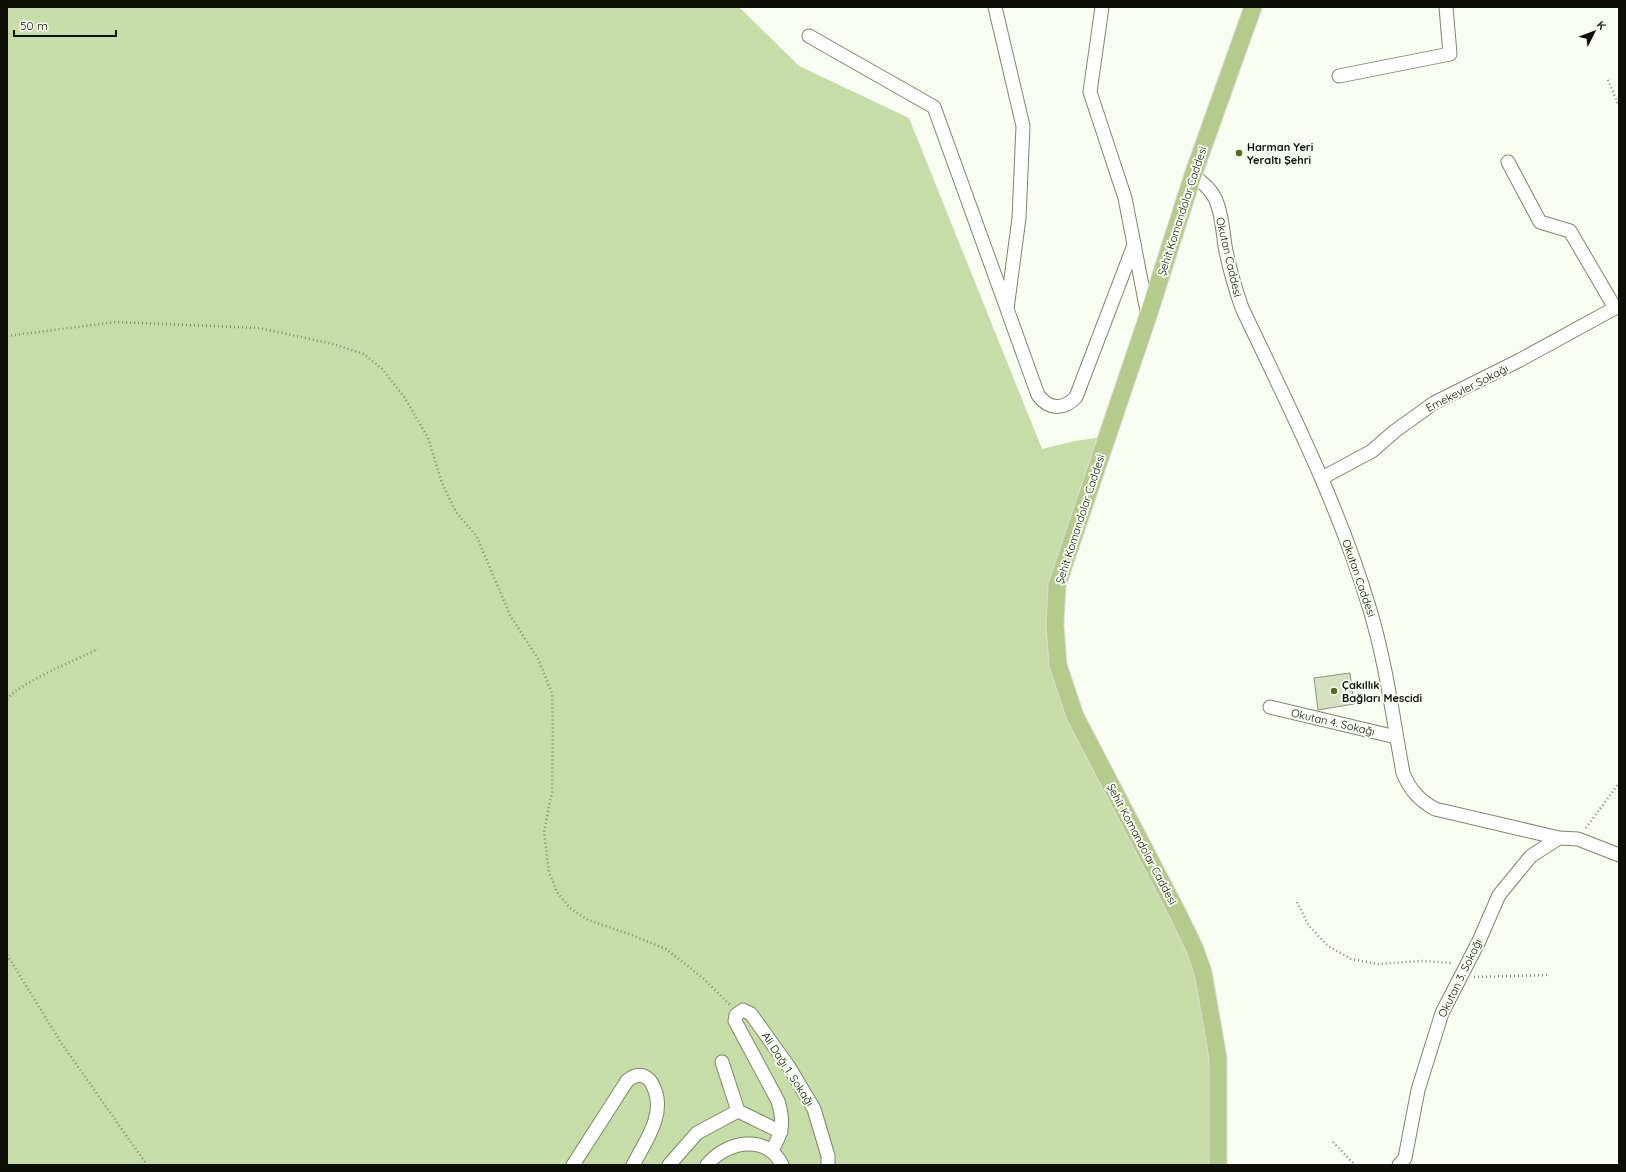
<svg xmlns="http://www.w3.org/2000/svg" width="1626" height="1172" viewBox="0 0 1626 1172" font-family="Quicksand,sans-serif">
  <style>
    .green { fill: #c6dda7 }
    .building { fill: #d3e1c0; stroke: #8b9779 }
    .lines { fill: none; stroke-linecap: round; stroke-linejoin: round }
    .minor-casing { stroke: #7c886a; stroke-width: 15 }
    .major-casing { stroke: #dddddc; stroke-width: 19 }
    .path { stroke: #84897d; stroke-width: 2.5; stroke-dasharray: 1 3; stroke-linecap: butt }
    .minor { stroke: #fff; stroke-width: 13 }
    .major { stroke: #b5cb8c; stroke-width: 17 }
    .poi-dot { fill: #526d1f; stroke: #f8fef1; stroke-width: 1.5 }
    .labels { text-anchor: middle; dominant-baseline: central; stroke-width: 4; stroke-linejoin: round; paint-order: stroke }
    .poi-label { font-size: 11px; font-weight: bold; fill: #0b0f05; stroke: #f8fef1; text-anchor: start }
    .street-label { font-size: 11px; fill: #0b0f05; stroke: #f8fef1 }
  </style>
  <rect width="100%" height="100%" fill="#f8fef1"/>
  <!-- green -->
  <path class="green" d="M7,7H739L799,66L909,118L1042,449L1075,441L1102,437L1057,577L1061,664L1207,992L1217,1165H7Z"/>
  <!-- building -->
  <path class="building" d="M1350,673L1354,704L1318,710L1314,678Z"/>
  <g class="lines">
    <!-- minor casing -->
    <g class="minor-casing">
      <g id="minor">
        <path d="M995,7L1023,126L1019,218L1007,309L1038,395C1049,410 1064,410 1076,397L1134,245"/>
        <path d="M1102,7L1090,92L1125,198L1148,316"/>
        <path d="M809,36L934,107L1006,306"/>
        <path d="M1339,76L1450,54L1446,7"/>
        <path d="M1508,162L1540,222L1570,231L1615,308"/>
        <path d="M1193,175C1203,183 1213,191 1217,203C1222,216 1223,232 1225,246C1229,267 1235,288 1242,308C1289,407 1339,505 1370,610C1386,663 1393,718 1403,773C1410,790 1419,800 1435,809L1559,838L1578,839L1619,855"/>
        <path d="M1322,478L1372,451L1395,431L1434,403L1520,360L1615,308L1619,307"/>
        <path d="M1270,707L1396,737"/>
        <path d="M722,1062L738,1111"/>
        <path d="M772,1150C783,1132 784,1121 778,1101L735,1021L736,1015L743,1010L751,1014L789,1067L814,1109L828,1156V1165"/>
        <path d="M573,1165L627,1081C633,1076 640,1073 647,1078C651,1080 652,1084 654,1088C666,1114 645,1142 633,1165"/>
        <path d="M669,1165L697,1133L738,1111L781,1132"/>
        <path d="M707,1165C726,1141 767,1133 782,1165"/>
        <path d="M1399,1165L1405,1158L1418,1090L1442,1013L1479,941L1499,895L1531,856L1559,838"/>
      </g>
    </g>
    <!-- major casing -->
    <g class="major-casing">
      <path id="major" d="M1218,1165V1058L1203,972L1194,947L1176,910L1075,716L1058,665L1055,625L1057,585L1148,316L1193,175L1253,7"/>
    </g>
    <!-- path -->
    <g class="path">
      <path d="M1608,80L1619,106"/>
      <path d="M7,336L116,322L259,328L333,344L364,354L382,369L405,398L428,438L442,483L456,512L477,537L510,615L538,659L552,693L553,729L552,792L544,832L549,872L557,892L570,908L588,920L629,934L666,949L704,979L730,1005"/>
      <path d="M7,699C21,682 76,660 98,649"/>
      <path d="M1586,828L1619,783"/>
      <path d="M1297,902L1309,926L1328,946L1351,959L1378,964L1422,961L1453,963"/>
      <path d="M7,955L62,1044L147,1165"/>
      <path d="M1474,977L1549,975"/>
      <path d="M1333,1142L1355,1165"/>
    </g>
    <!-- minor -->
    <use href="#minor" class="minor"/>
    <!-- major -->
    <use href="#major" class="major"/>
  </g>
  <!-- markers -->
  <g class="poi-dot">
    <circle cx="1239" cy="153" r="4"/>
    <circle cx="1334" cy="691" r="4"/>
  </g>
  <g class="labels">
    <!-- poi labels -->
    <g class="poi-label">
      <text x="1247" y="147">Harman Yeri<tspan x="1247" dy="13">Yeraltı Şehri</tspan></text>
      <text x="1342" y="685">Çakıllık<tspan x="1342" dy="13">Bağları Mescidi</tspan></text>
    </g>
    <!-- street labels -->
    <g class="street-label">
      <text transform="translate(1182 211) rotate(-72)">Şehit Komandolar Caddesi</text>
      <text transform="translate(1229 257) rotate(77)">Okutan Caddesi</text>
      <text transform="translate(1467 388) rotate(-27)">Emekevler Sokağı</text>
      <text transform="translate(1080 519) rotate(-72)">Şehit Komandolar Caddesi</text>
      <text transform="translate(1359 578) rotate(71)">Okutan Caddesi</text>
      <text transform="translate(1333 722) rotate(13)">Okutan 4. Sokağı</text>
      <text transform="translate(1142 844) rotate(62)">Şehit Komandolar Caddesi</text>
      <text transform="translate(1460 978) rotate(-64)">Okutan 3. Sokağı</text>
      <text transform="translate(788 1069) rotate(57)">Ali Dağı 1. Sokağı</text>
    </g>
  </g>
  <!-- border -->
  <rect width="1626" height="1172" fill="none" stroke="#0b0f05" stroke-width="16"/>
  <!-- north arrow -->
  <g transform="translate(1594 32) rotate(48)" stroke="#f8fef1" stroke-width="3" paint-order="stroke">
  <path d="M0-3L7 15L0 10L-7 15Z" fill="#0b0f05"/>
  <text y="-6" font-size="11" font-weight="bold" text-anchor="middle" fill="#0b0f05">K</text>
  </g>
  <!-- scale -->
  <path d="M14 30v6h102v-6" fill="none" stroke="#0b0f05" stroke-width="2"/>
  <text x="20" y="30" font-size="12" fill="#0b0f05" stroke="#f8fef1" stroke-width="3" paint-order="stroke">50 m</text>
</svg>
